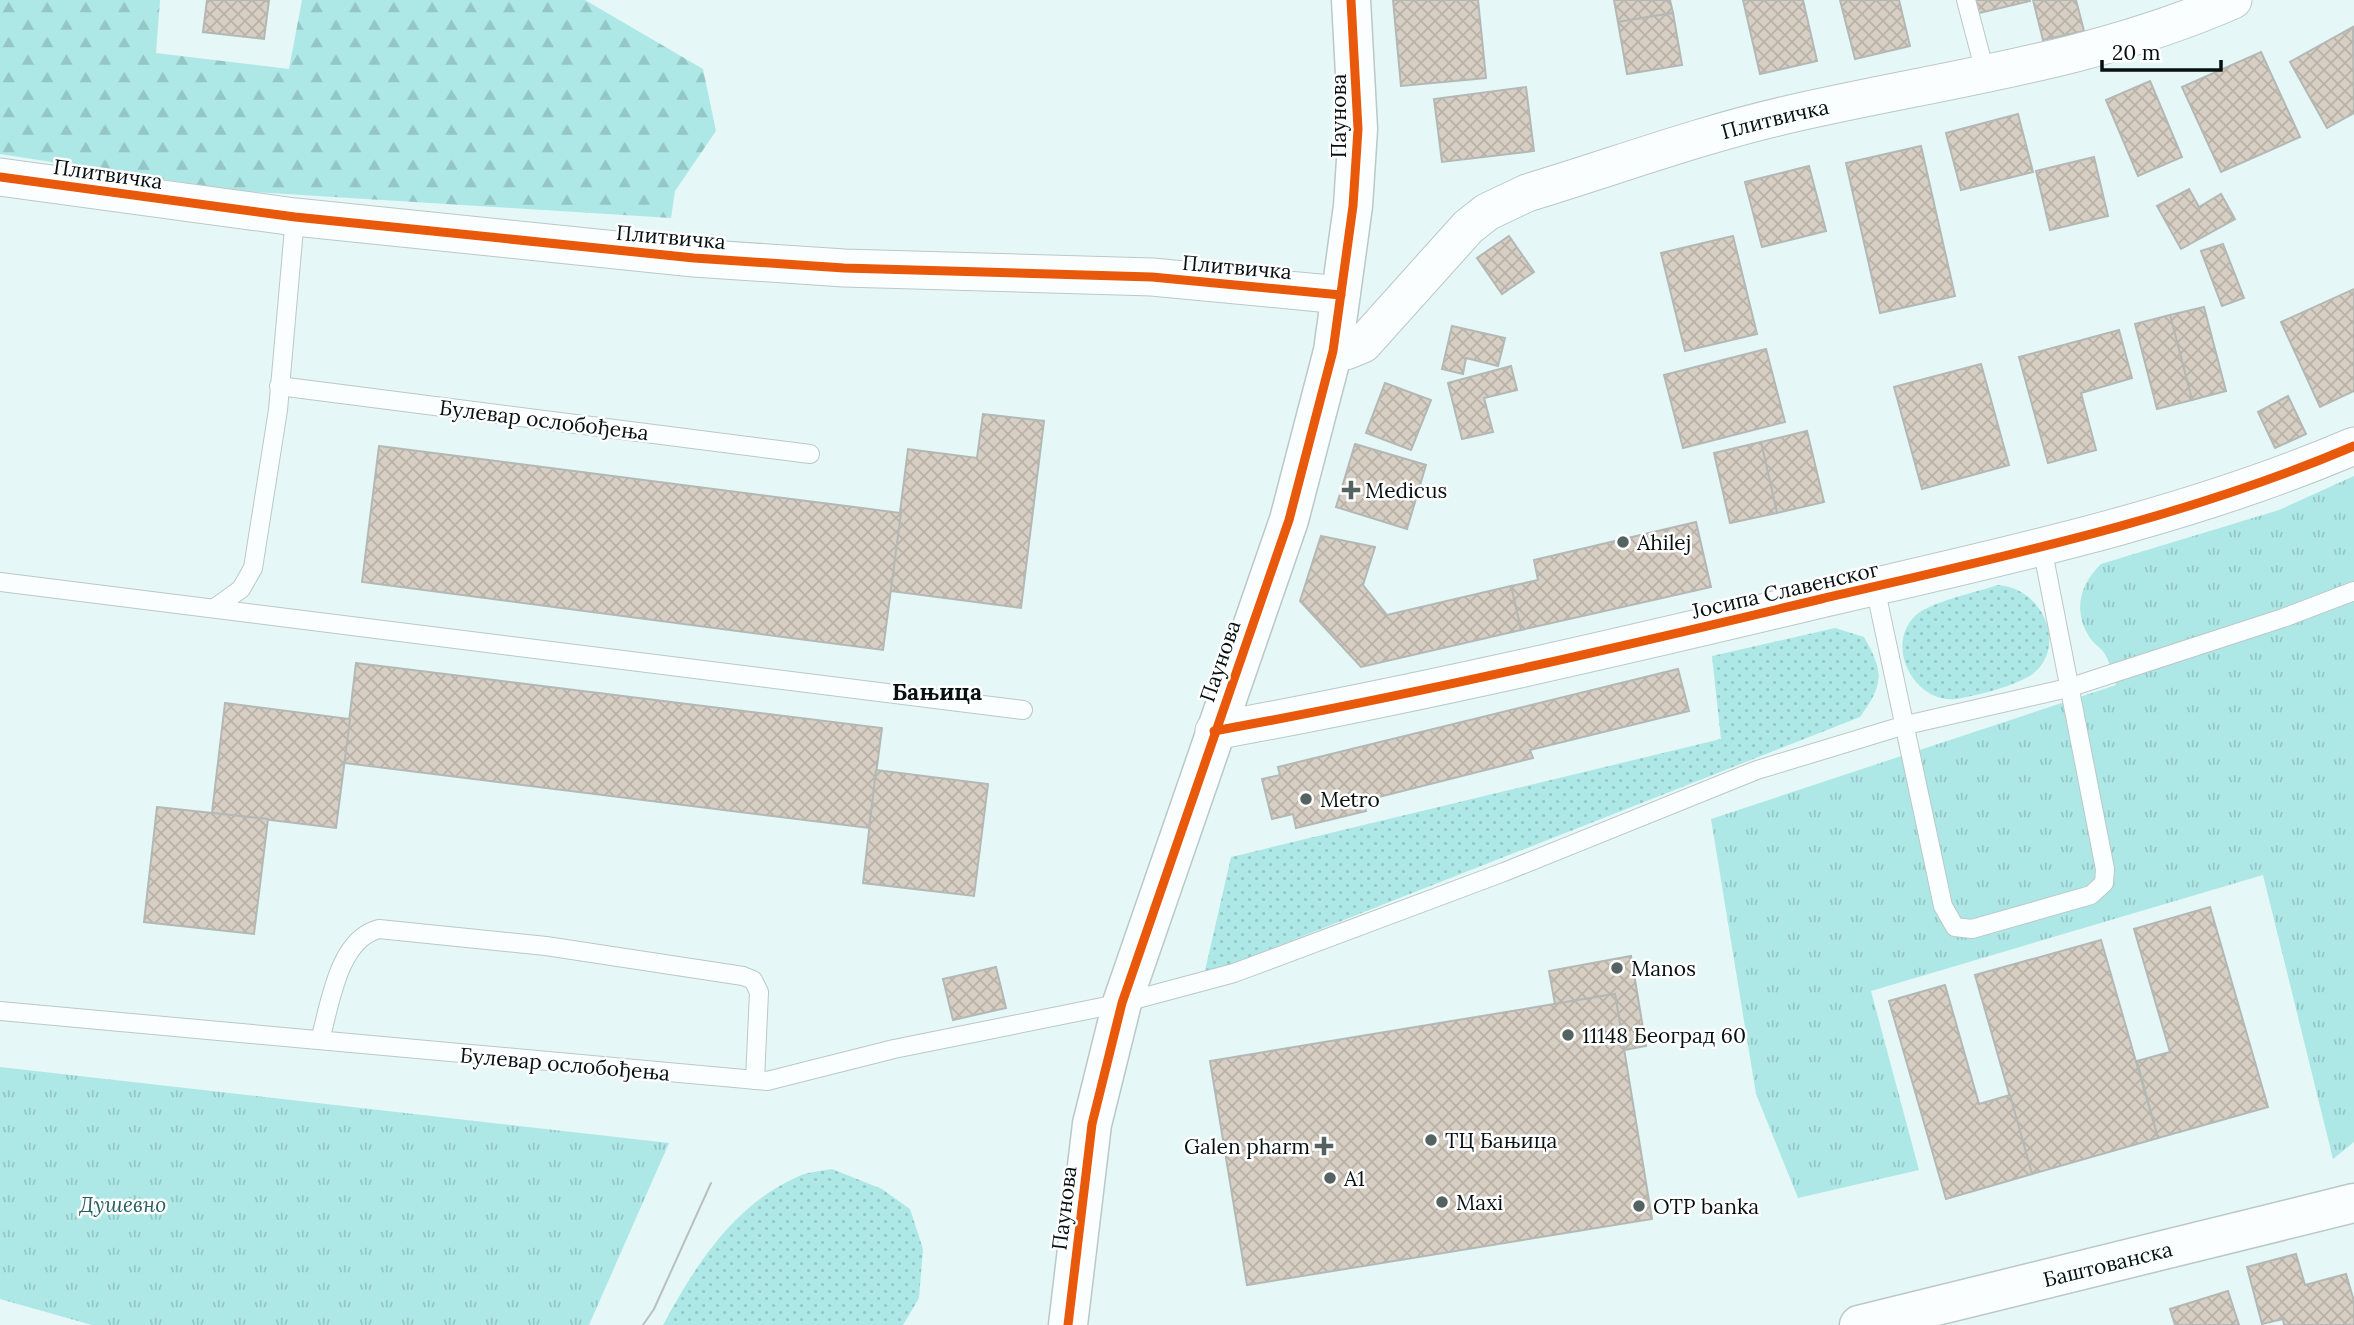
<svg xmlns="http://www.w3.org/2000/svg" width="2354" height="1325" viewBox="0 0 2354 1325" font-family="Lora,serif">
  <style>
    .grass { fill: url(#grass-dots) }
    .forest { fill: url(#forest-firs) }
    .park { fill: url(#park-tufts) }
    .building { fill: url(#building-cross-hatch); stroke: #b4b8b5; stroke-width: 2 }
    .lines { fill: none; stroke-linecap: round; stroke-linejoin: round }
    .lane-casing { stroke: #bac8c7; stroke-width: 20 }
    .street-casing { stroke: #bac8c7; stroke-width: 39 }
    .secondary-casing { stroke: #bac8c7; stroke-width: 41 }
    .lane { stroke: #fbfefe; stroke-width: 18 }
    .street { stroke: #fbfefe; stroke-width: 37 }
    .secondary { stroke: #fbfefe; stroke-width: 38 }
    .tram { stroke: #bac0bf; stroke-width: 2 }
    .cycleway-casing { stroke: #fff; stroke-width: 13 }
    .cycleway { stroke: #e8590c; stroke-width: 9 }
    .poi-dot { fill: #546260; stroke: #fff; stroke-width: 2.5 }
    .labels { text-anchor: middle; dominant-baseline: central; stroke-width: 5; stroke-linejoin: round; paint-order: stroke }
    .street-label { font-size: 21px; fill: #061110; stroke: #fff }
    .poi-label { font-size: 21px; fill: #061110; stroke: #fff; text-anchor: start }
    .park-label { font-size: 21px; font-style: italic; fill: #28615f; stroke: #fff }
    .neighbourhood-label { font-size: 23px; font-weight: bold; fill: #061110; stroke: #fff }
  </style>
  <defs>
    <pattern id="grass-dots" width="8" height="8" patternUnits="userSpaceOnUse" patternTransform="scale(1.75)"><rect width="8" height="8" fill="#ade8e6"/><path d="M2 2h.1M6 6h.1" fill="none" stroke="#93c6c4" stroke-width="1.8" stroke-linecap="round"/></pattern>
    <pattern id="forest-firs" width="22" height="20" patternUnits="userSpaceOnUse" patternTransform="scale(1.75)"><rect width="22" height="20" fill="#ade8e6"/><path d="M5 1l3.5 6h-7zM16 11l3.5 6h-7z" fill="#93c6c4"/></pattern>
    <pattern id="park-tufts" width="24" height="20" patternUnits="userSpaceOnUse" patternTransform="scale(1.75)"><rect width="24" height="20" fill="#ade8e6"/><path d="M3 7l-1-3M5 7V3M7 7l1-3M15 17l-1-3M17 17v-4M19 17l1-3" fill="none" stroke="#93c6c4"/></pattern>
    <pattern id="building-cross-hatch" width="8" height="8" patternUnits="userSpaceOnUse" patternTransform="scale(1.75)"><rect width="8" height="8" fill="#d7cfc4"/><path d="M0 0l8 8M0 8l8-8" fill="none" stroke="#b7b1a7"/></pattern>
  </defs>
  <rect width="100%" height="100%" fill="#e5f7f6"/>
  <!-- grass -->
  <g class="grass">
    <path d="M1998,585C2048,589 2068,654 2028,677C2010,687 1982,694 1962,698C1919,709 1883,650 1914,617C1928,602 1978,592 1998,585Z"/>
    <path d="M1835,628L1864,637C1884,672 1884,684 1860,717L1204,975L1231,857L1721,739L1712,656Z"/>
    <path d="M832,1169L882,1189L910,1209L923,1249L919,1298L903,1325H663C695,1266 732,1207 795,1178C806,1172 820,1171 832,1169Z"/>
  </g>
  <!-- forest -->
  <path class="forest" d="M0,0H160L156,53L289,69L302,0H585L703,69L716,131L675,191L671,218L239,191L0,154Z"/>
  <!-- park -->
  <g class="park">
    <path d="M2354,476V1142L2333,1159L2263,875L1871,991L1919,1170L1798,1198L1756,1094L1711,819L2116,685C2113,675 2110,663 2105,654C2101,648 2094,644 2090,638C2073,612 2079,585 2101,564L2279,510Z"/>
    <path d="M0,1067L669,1143L589,1325H92L0,1299Z"/>
  </g>
  <!-- building -->
  <g class="building">
    <path d="M207,0H269L264,39L203,32Z"/>
    <path d="M1393,0H1478L1486,78L1401,86Z"/>
    <path d="M1614,0H1670L1673,13L1618,22Z"/>
    <path d="M1743,0H1803L1817,61L1760,74Z"/>
    <path d="M1840,0H1899L1910,46L1855,59Z"/>
    <path d="M1972,0H2030V1L1975,14Z"/>
    <path d="M2033,0H2076L2084,31L2043,40Z"/>
    <path d="M1673,13L1682,65L1627,74L1618,22Z"/>
    <path d="M2353,27L2354,113L2327,128L2290,62Z"/>
    <path d="M2261,52L2300,137L2221,172L2182,87Z"/>
    <path d="M2150,81L2182,157L2138,176L2106,100Z"/>
    <path d="M1526,87L1534,151L1442,162L1434,99Z"/>
    <path d="M2018,114L2033,172L1961,190L1946,133Z"/>
    <path d="M1921,146L1955,296L1880,313L1846,163Z"/>
    <path d="M2094,157L2108,216L2050,230L2036,171Z"/>
    <path d="M1809,166L1826,231L1762,247L1745,182Z"/>
    <path d="M2189,189L2199,207L2221,194L2235,219L2181,249L2157,206Z"/>
    <path d="M1509,236L1534,272L1502,294L1477,258Z"/>
    <path d="M1733,236L1757,334L1685,351L1661,253Z"/>
    <path d="M2223,244L2244,298L2222,306L2201,251Z"/>
    <path d="M2354,289V391L2320,407L2281,322Z"/>
    <path d="M2204,307L2226,391L2192,400L2170,315Z"/>
    <path d="M2170,315L2192,400L2157,409L2135,324Z"/>
    <path d="M1452,326L1505,338L1498,366L1466,358L1463,374L1442,369Z"/>
    <path d="M2119,330L2132,378L2081,393L2096,450L2048,463L2019,357Z"/>
    <path d="M1766,349L1785,422L1683,448L1664,375Z"/>
    <path d="M1981,364L2009,465L1922,489L1894,387Z"/>
    <path d="M1511,366L1517,390L1484,398L1493,432L1462,439L1448,383Z"/>
    <path d="M1385,383L1431,400L1411,450L1366,433Z"/>
    <path d="M2288,396L2306,434L2275,448L2258,412Z"/>
    <path d="M983,414L1044,421L1021,608L890,591L908,449L977,458Z"/>
    <path d="M1807,431L1824,502L1777,513L1761,442Z"/>
    <path d="M1761,442L1777,513L1730,523L1714,453Z"/>
    <path d="M1355,444L1426,465L1407,529L1336,507Z"/>
    <path d="M379,446L901,513L883,650L362,582Z"/>
    <path d="M1696,522L1711,587L1521,630L1511,586L1538,580L1534,560Z"/>
    <path d="M1321,536L1375,547L1363,585L1387,615L1511,586L1521,630L1361,667L1300,601Z"/>
    <path d="M356,663L882,728L869,828L344,763Z"/>
    <path d="M1678,669L1689,711L1530,750L1533,758L1363,801L1366,811L1296,828L1293,814L1272,819L1262,779L1280,775L1278,767Z"/>
    <path d="M225,703L350,719L336,828L212,813Z"/>
    <path d="M876,770L988,784L974,896L863,883Z"/>
    <path d="M157,807L268,819L254,934L144,922Z"/>
    <path d="M2210,907L2268,1107L2158,1138L2137,1061L2170,1052L2134,929Z"/>
    <path d="M2101,940L2158,1138L2032,1174L1975,975Z"/>
    <path d="M1631,956L1646,1046L1624,1050L1615,994L1555,1004L1549,971Z"/>
    <path d="M996,967L1006,1008L953,1020L943,979Z"/>
    <path d="M1945,985L1979,1104L2010,1095L2032,1174L1946,1199L1889,1001Z"/>
    <path d="M1615,994L1652,1219L1247,1285L1210,1061Z"/>
    <path d="M2296,1254L2305,1285L2346,1274L2354,1301V1325H2284L2283,1319L2262,1324L2247,1267Z"/>
    <path d="M2228,1291L2239,1325H2175L2170,1309Z"/>
  </g>
  <g class="lines">
    <!-- lane casing -->
    <g class="lane-casing">
      <g id="lane">
        <path d="M1966,0L1985,72"/>
        <path d="M279,386L810,454"/>
        <path d="M0,582L1023,710"/>
        <path d="M1875,587L1943,906L1955,927L1972,929L2091,895L2104,883L2105,869L2042,547"/>
        <path d="M216,607L241,589L253,568L278,410L295,217"/>
        <path d="M0,1011L767,1081L894,1049L1122,1003L1234,973L1504,872L1757,770L1902,726L2068,688L2283,618L2354,591"/>
        <path d="M320,1040C330,1005 338,939 379,929L546,946L743,976L753,980L759,992L755,1080"/>
      </g>
    </g>
    <!-- street casing -->
    <g class="street-casing">
      <g id="street">
        <path d="M0,177L295,217L694,258L844,268L1152,277L1341,295"/>
        <path id="s1" d="M1333,351H1346L1363,344L1468,227L1487,212L1527,193C1613,167 1699,135 1786,115C1937,80 2090,63 2233,0"/>
        <path d="M1214,731C1418,694 1620,647 1821,599C2001,557 2183,519 2354,446"/>
      </g>
    </g>
    <!-- secondary casing -->
    <g class="secondary-casing">
      <g id="secondary">
        <path d="M1068,1325L1092,1124L1122,1003L1289,520L1333,351L1353,206L1358,129L1351,0"/>
        <path id="s2" d="M1859,1325L2354,1203"/>
      </g>
    </g>
    <!-- lane -->
    <use href="#lane" class="lane"/>
    <!-- street -->
    <use href="#street" class="street"/>
    <!-- secondary -->
    <use href="#secondary" class="secondary"/>
    <!-- tram -->
    <path class="tram" d="M643,1325L654,1309L711,1183"/>
    <!-- cycleway casing -->
    <g class="cycleway-casing">
      <g id="cycleway">
        <path d="M0,177L295,217L694,258L844,268L1152,277L1341,295"/>
        <path d="M1214,731C1418,694 1620,647 1821,599C2001,557 2183,519 2354,446"/>
        <path d="M1068,1325L1092,1124L1122,1003L1289,520L1333,351L1353,206L1358,129L1351,0"/>
      </g>
    </g>
    <!-- cycleway -->
    <use href="#cycleway" class="cycleway"/>
  </g>
  <!-- markers -->
  <g class="poi-dot">
    <path d="M1347.5 479.5h7v7h7v7h-7v7h-7v-7h-7v-7h7z"/>
    <circle cx="1623" cy="542" r="7"/>
    <circle cx="1306" cy="799" r="7"/>
    <circle cx="1617" cy="968" r="7"/>
    <circle cx="1568" cy="1035" r="7"/>
    <circle cx="1431" cy="1140" r="7"/>
    <path d="M1320.5 1135.5h7v7h7v7h-7v7h-7v-7h-7v-7h7z"/>
    <circle cx="1330" cy="1178" r="7"/>
    <circle cx="1442" cy="1202" r="7"/>
    <circle cx="1639" cy="1206" r="7"/>
  </g>
  <g class="labels">
    <!-- street labels -->
    <g class="street-label">
      <text transform="translate(1338 116) rotate(-90)">Паунова</text>
      <text stroke="none"><textPath href="#s1" startOffset="516">Плитвичка</textPath></text>
      <text transform="translate(108 174) rotate(8)">Плитвичка</text>
      <text transform="translate(671 237) rotate(5)">Плитвичка</text>
      <text transform="translate(1237 267) rotate(5)">Плитвичка</text>
      <text transform="translate(544 420) rotate(7)">Булевар ослобођења</text>
      <text transform="translate(1785 590) rotate(-13)">Јосипа Славенског</text>
      <text transform="translate(1220 661) rotate(-71)">Паунова</text>
      <text transform="translate(565 1064) rotate(5)">Булевар ослобођења</text>
      <text transform="translate(1064 1208) rotate(-83)">Паунова</text>
      <text stroke="none"><textPath href="#s2" startOffset="256">Баштованска</textPath></text>
    </g>
    <!-- poi labels -->
    <g class="poi-label">
      <text x="1365" y="490">Medicus</text>
      <text x="1637" y="542">Ahilej</text>
      <text x="1320" y="799">Metro</text>
      <text x="1631" y="968">Manos</text>
      <text x="1582" y="1035">11148 Београд 60</text>
      <text x="1445" y="1140">ТЦ Бањица</text>
      <text x="1310" y="1146" text-anchor="end">Galen pharm</text>
      <text x="1344" y="1178">A1</text>
      <text x="1456" y="1202">Maxi</text>
      <text x="1653" y="1206">OTP banka</text>
    </g>
    <!-- park labels -->
    <g class="park-label">
      <text x="123" y="1204">Душевно</text>
    </g>
    <!-- neighbourhood labels -->
    <g class="neighbourhood-label">
      <text x="937" y="691">Бањица</text>
    </g>
  </g>
  <!-- scale -->
  <path d="M2102 60v10h119v-10" fill="none" stroke="#061110" stroke-width="3.5"/>
  <text x="2112" y="60" font-size="21" fill="#061110" stroke="#ffffff" stroke-width="5" paint-order="stroke">20 m</text>
</svg>
